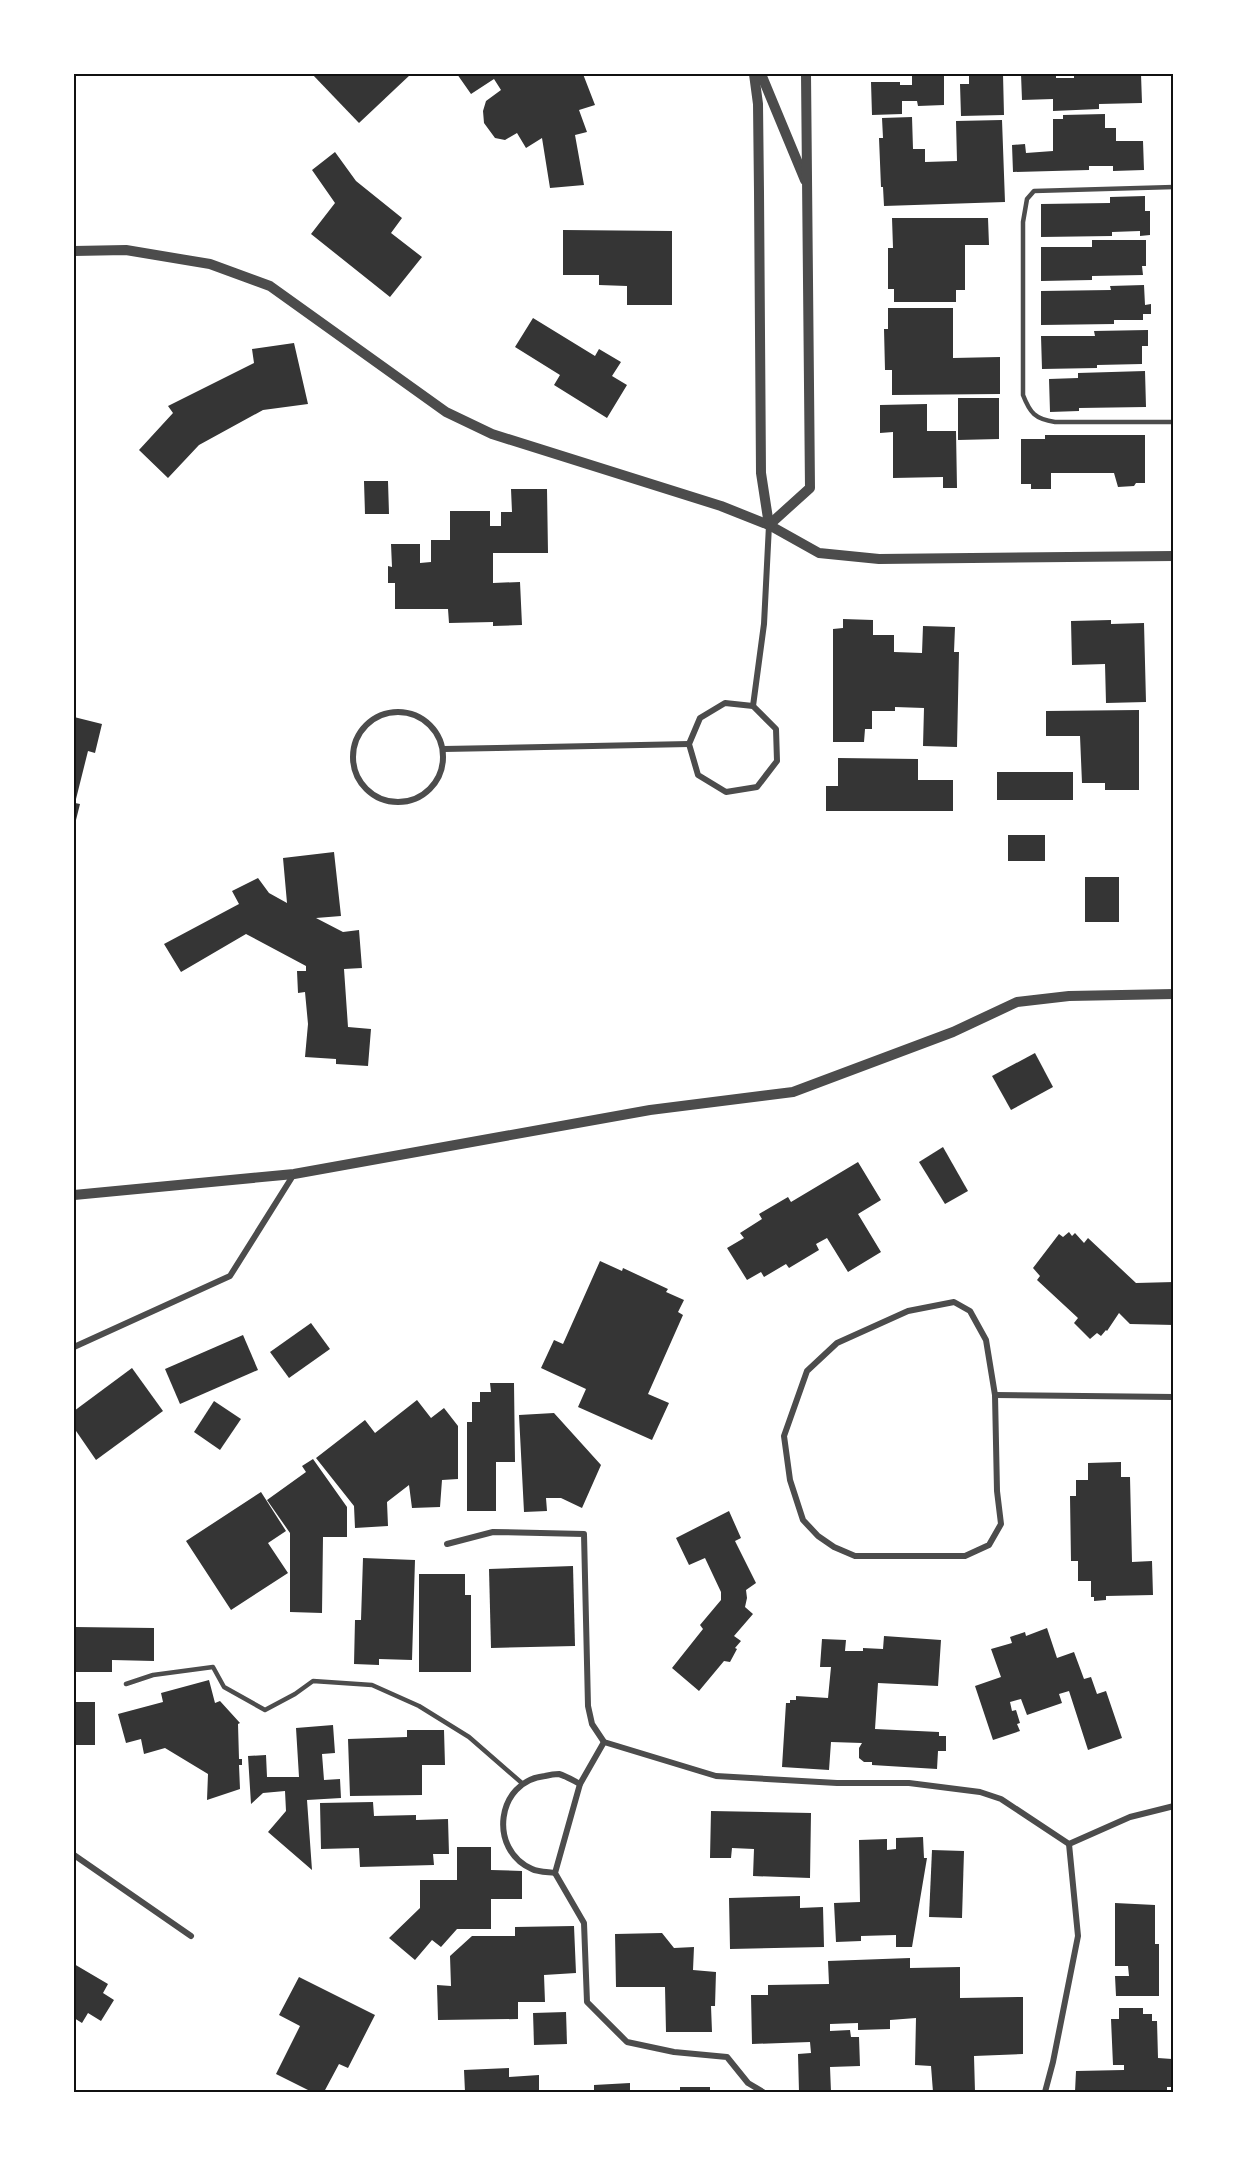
<svg xmlns="http://www.w3.org/2000/svg" width="1247" height="2166" viewBox="0 0 1247 2166" font-family="Montserrat,sans-serif">
  <style>
    .building { fill: #353535 }
    .lines { fill: none; stroke-linecap: round; stroke-linejoin: round }
    .service { stroke: #4c4c4c; stroke-width: 4.5 }
    .minor { stroke: #4c4c4c; stroke-width: 6 }
    .tertiary { stroke: #4c4c4c; stroke-width: 10 }
    .neatline { fill: none; stroke: #111; stroke-width: 2 }
  </style>
  <rect width="100%" height="100%" fill="#fff"/>
  <!-- building -->
  <g class="building">
    <path d="M312,74H411L359,123Z"/>
    <path d="M457,74H583L595,105L579,110L587,132L575,135L584,185L550,188L542,138L526,148L517,133L505,140L495,138L484,123L483,111L486,101L501,90L494,79L471,94Z"/>
    <path d="M912,74H944V105L918,106L917,101H902V114L872,115L871,82H900V85H912Z"/>
    <path d="M969,74H1003L1004,115L961,116L960,84H969Z"/>
    <path d="M1021,74H1056V78H1074V74H1141L1142,103L1099,104V109L1053,111V99L1022,100Z"/>
    <path d="M1105,114V128H1116V141H1143L1144,170L1113,171V166H1089V170L1013,172L1012,145L1025,144L1026,153L1053,151V119H1063V115Z"/>
    <path d="M912,117L913,149H925V162L957,161L956,121L1002,120L1005,202L884,206L883,187H881L879,138H883L882,118Z"/>
    <path d="M335,152L356,181L402,218L391,233L422,257L390,297L311,234L335,203L312,170Z"/>
    <path d="M1145,196V211H1150V235L1140,236V231L1112,232V236L1041,237V204L1110,203V197Z"/>
    <path d="M892,218H988L989,245H965V290H956V302H894V289H888V248H893Z"/>
    <path d="M563,230L672,231V305H627V286L599,285V275H563Z"/>
    <path d="M1092,240H1146V266H1142L1143,275L1092,276V280L1041,281V247H1092Z"/>
    <path d="M1144,285L1145,305L1151,304V314H1143V320H1114V324L1041,325V291L1111,290L1110,286Z"/>
    <path d="M888,308H953V358L1000,357V394L892,395V370H885L884,329H888Z"/>
    <path d="M533,318L595,356L599,349L621,362L612,376L627,385L607,418L554,385L560,375L515,347Z"/>
    <path d="M1148,330V346H1142V364L1097,365V368L1042,369L1041,336H1095L1094,331Z"/>
    <path d="M294,343L308,404L263,410L199,445L168,478L139,450L173,413L168,406L254,363L252,349Z"/>
    <path d="M1145,371L1146,407L1079,408V411L1050,412L1049,379L1078,378V373Z"/>
    <path d="M958,398H999V439L958,440Z"/>
    <path d="M927,404V431H956L957,488H943V477L893,478V432L880,433V405Z"/>
    <path d="M1045,435H1145V483H1136L1134,486L1118,487L1114,473H1051V489H1031V484H1021V439H1045Z"/>
    <path d="M364,481H388L389,514H365Z"/>
    <path d="M511,489H547L548,553H493V583L520,582L522,625L493,626V622L449,623L448,609H395V583H388V566L392,567L391,544H420V563L431,562V540H450V511H490V526H501V512H512Z"/>
    <path d="M843,619L873,620V635H894V652L922,653L923,626L955,627L954,652H959L957,747L923,746L924,708L895,707V711H872V729H865L864,742H833V629L843,628Z"/>
    <path d="M1111,620V624L1144,623L1146,702L1106,703L1105,664L1072,665L1071,621Z"/>
    <path d="M1139,710V790H1105V783H1082L1080,736H1046V711Z"/>
    <path d="M74,717L102,724L95,753L88,751L75,803L80,804L74,828Z"/>
    <path d="M838,758L918,759V780H953V811H826V786H838Z"/>
    <rect x="997" y="772" width="76" height="28"/>
    <rect x="1008" y="835" width="37" height="26"/>
    <path d="M334,852L341,916L316,918L343,932L359,930L362,968L344,969L348,1027L371,1029L368,1066L336,1064V1059L305,1057L308,1024L305,992L298,993L297,971H306V966L246,934L181,972L164,944L239,904L232,891L258,878L269,893L287,903L283,858Z"/>
    <rect x="1085" y="877" width="34" height="45"/>
    <path d="M1035,1053L1053,1087L1011,1110L992,1076Z"/>
    <path d="M943,1147L968,1191L945,1204L919,1162Z"/>
    <path d="M858,1162L881,1200L858,1214L881,1252L848,1272L827,1238L816,1244L819,1250L789,1268L786,1264L764,1277L761,1272L747,1280L727,1248L744,1238L740,1233L762,1219L759,1214L788,1197L791,1202Z"/>
    <path d="M1069,1232L1072,1236L1075,1233L1084,1243L1088,1238L1136,1283L1174,1282V1325L1130,1324L1119,1313L1107,1331L1106,1330L1101,1336L1097,1333L1090,1339L1074,1323L1078,1318L1037,1280L1040,1276L1033,1268L1059,1234L1063,1237Z"/>
    <path d="M600,1261L622,1271L623,1268L668,1289L666,1292L684,1300L678,1312L683,1315L648,1394L669,1403L652,1440L578,1407L586,1389L541,1368L554,1340L563,1344Z"/>
    <path d="M311,1323L330,1349L289,1378L270,1352Z"/>
    <path d="M243,1335L258,1370L180,1404L165,1369Z"/>
    <path d="M132,1368L163,1411L96,1460L74,1428V1411Z"/>
    <path d="M490,1383H514L515,1462H496V1511H467V1422H472V1402H480V1392H491Z"/>
    <path d="M417,1400L431,1418L444,1408L458,1426V1479L442,1480L440,1507L412,1508L409,1485L387,1502L388,1526L355,1528L354,1506L316,1458L365,1420L375,1433Z"/>
    <path d="M214,1401L241,1419L220,1450L194,1432Z"/>
    <path d="M554,1413L601,1465L582,1508L561,1498H546L547,1511L524,1512L519,1415Z"/>
    <path d="M313,1459L347,1507V1537H323L322,1613L290,1612V1533L267,1500L306,1472L302,1466Z"/>
    <path d="M1121,1462V1477H1130L1132,1562L1152,1561L1153,1595L1106,1596V1600L1094,1601V1597H1091V1581H1078V1561H1071L1070,1496H1076V1480H1088V1463Z"/>
    <path d="M261,1492L286,1531L268,1543L288,1573L231,1610L186,1541Z"/>
    <path d="M729,1511L741,1538L735,1541L756,1583L746,1590L747,1598L745,1607L753,1614L734,1636L741,1641L735,1648L737,1649L730,1662L724,1661L699,1691L672,1668L703,1629L700,1625L721,1600V1592L705,1558L689,1565L676,1538Z"/>
    <path d="M363,1558L415,1560L412,1660L379,1659V1665L354,1664L355,1620H361Z"/>
    <path d="M573,1566L575,1646L491,1648L489,1569Z"/>
    <path d="M419,1574H465V1595H471V1672H419Z"/>
    <path d="M74,1627L154,1628V1661L112,1660V1672H74Z"/>
    <path d="M1047,1628L1057,1658L1074,1652L1084,1679L1091,1677L1097,1694L1106,1691L1122,1738L1088,1750L1069,1691L1059,1694L1062,1703L1027,1715L1021,1699L1010,1702L1012,1711L1016,1710L1020,1723L1017,1724L1020,1731L993,1740L975,1686L1001,1677L991,1649L1012,1643L1010,1637L1025,1632L1026,1636Z"/>
    <path d="M884,1636L941,1640L938,1686L878,1683L875,1729L939,1732V1736H946V1751H938L937,1769L872,1765V1762H864L859,1758V1748L862,1743L831,1742L829,1770L782,1767L786,1703H790V1700H796V1696L828,1698L831,1667H820L822,1639L846,1640L845,1651H863V1648L883,1649Z"/>
    <path d="M209,1680L215,1703L220,1701L240,1723L238,1724L239,1759H242V1765H239L240,1789L207,1800L208,1774L165,1748L144,1754L141,1739L126,1743L118,1714L163,1702L161,1693Z"/>
    <rect x="74" y="1702" width="21" height="43"/>
    <path d="M333,1725L335,1753L322,1754L324,1780L340,1779L341,1798L307,1800L312,1870L268,1832L286,1811L285,1791L263,1793L251,1804L248,1756L266,1755L267,1777H299L296,1728Z"/>
    <path d="M407,1730H444L445,1765H422V1795L350,1796L348,1739L407,1737Z"/>
    <path d="M373,1802L374,1816L416,1815V1820L448,1819L449,1854H433L434,1865L360,1867L359,1848L321,1849L320,1803Z"/>
    <path d="M711,1811L811,1813L810,1878L753,1876L754,1849L732,1848L731,1858H710Z"/>
    <path d="M923,1837L924,1858H927L912,1947H896V1935L861,1936V1941L836,1942L834,1903L860,1902L859,1840L887,1839V1850L896,1849V1838Z"/>
    <path d="M457,1847H491V1870L522,1871V1899H491V1929H457L441,1947L432,1940L415,1960L389,1938L420,1908V1880H457Z"/>
    <path d="M932,1850L964,1851L962,1918L929,1917Z"/>
    <path d="M800,1896V1908L823,1907L824,1947L730,1949L729,1898Z"/>
    <path d="M1115,1903L1155,1905V1944H1159V1996H1116L1115,1976H1129L1128,1966H1115Z"/>
    <path d="M574,1926L576,1973L544,1975L545,2002H518V2019L438,2020L437,1985L451,1986L450,1956L472,1936H515V1927Z"/>
    <path d="M662,1933L674,1948L694,1947L693,1970L716,1972L715,2006H711L712,2032H666L665,1987H616L615,1934Z"/>
    <path d="M910,1958V1968L960,1967V1998L1023,1997V2054L974,2056L975,2092H933L931,2066L915,2065L916,2018L890,2020V2029L858,2030V2023L830,2024V2031L850,2030L851,2037H859L860,2066L830,2067L831,2092H799L798,2054L811,2053L810,2042L752,2044L751,1995H768V1985L829,1984L828,1961Z"/>
    <path d="M74,1964L108,1984L103,1993L114,2000L101,2021L88,2013L82,2023L74,2018Z"/>
    <path d="M299,1977L375,2015L348,2068L339,2064L324,2092H312L276,2074L300,2026L279,2015Z"/>
    <path d="M1119,2008H1143V2014H1152V2021H1157L1158,2058L1172,2059V2087H1167V2092H1075L1076,2071L1124,2070V2065H1113L1111,2019H1119Z"/>
    <path d="M566,2012L567,2044L534,2045L533,2013Z"/>
    <path d="M509,2068V2077L539,2075V2092H465L464,2070Z"/>
    <path d="M630,2083V2092H594V2085Z"/>
    <rect x="680" y="2087" width="30" height="5"/>
  </g>
  <g class="lines">
    <!-- service -->
    <g class="service">
      <path d="M1174,187L1034,191L1027,199L1023,222V395C1030,413 1035,419 1055,422H1174"/>
      <path d="M126,1684L153,1675L213,1667L224,1687L265,1710L295,1694L313,1681L372,1685L419,1706L469,1737L523,1784"/>
    </g>
    <!-- minor -->
    <g class="minor">
      <path d="M725,703L753,706L776,729L777,761L757,787L726,792L698,775L689,744L700,718Z"/>
      <path d="M753,706L764,624L769,525"/>
      <circle cx="398" cy="757" r="45"/>
      <path d="M444,749L689,744"/>
      <path d="M954,1302L970,1311L986,1340L995,1395L997,1491L1001,1524L989,1545L965,1556H855L834,1547L818,1536L803,1520L790,1480L784,1436L807,1371L837,1343L908,1311Z"/>
      <path d="M74,1347L230,1276L294,1174"/>
      <path d="M995,1395L1174,1397"/>
      <path d="M447,1544L493,1532L584,1534L588,1706L592,1724L604,1742L716,1776L837,1783H909L980,1792L1001,1799L1069,1844L1130,1817L1174,1806"/>
      <path d="M604,1742L580,1784L555,1873L584,1923L587,2002L627,2042L674,2052L727,2057L748,2083L763,2092"/>
      <path d="M74,1855L191,1936"/>
      <path d="M555,1873C548,1872 538,1872 532,1869C488,1850 496,1781 545,1776C549,1775 555,1774 559,1774C566,1776 574,1781 580,1784"/>
      <path d="M1045,2092L1053,2062L1078,1936L1069,1844"/>
    </g>
    <!-- tertiary -->
    <g class="tertiary">
      <path d="M754,74L758,104L759,192L761,473L769,525"/>
      <path d="M761,74L805,180"/>
      <path d="M74,251L126,250L210,264L270,286L446,412L492,434L721,506L769,525L819,553L879,559L1174,556"/>
      <path d="M769,525L810,488L806,74"/>
      <path d="M74,1195L294,1174L650,1110L793,1092L953,1032L1017,1002L1069,996L1174,994"/>
    </g>
  </g>
  <!-- border -->
  <rect width="1247" height="2166" fill="none" stroke="#ffffff" stroke-width="150"/>
  <rect x="75" y="75" width="1097" height="2016" class="neatline"/>
</svg>
